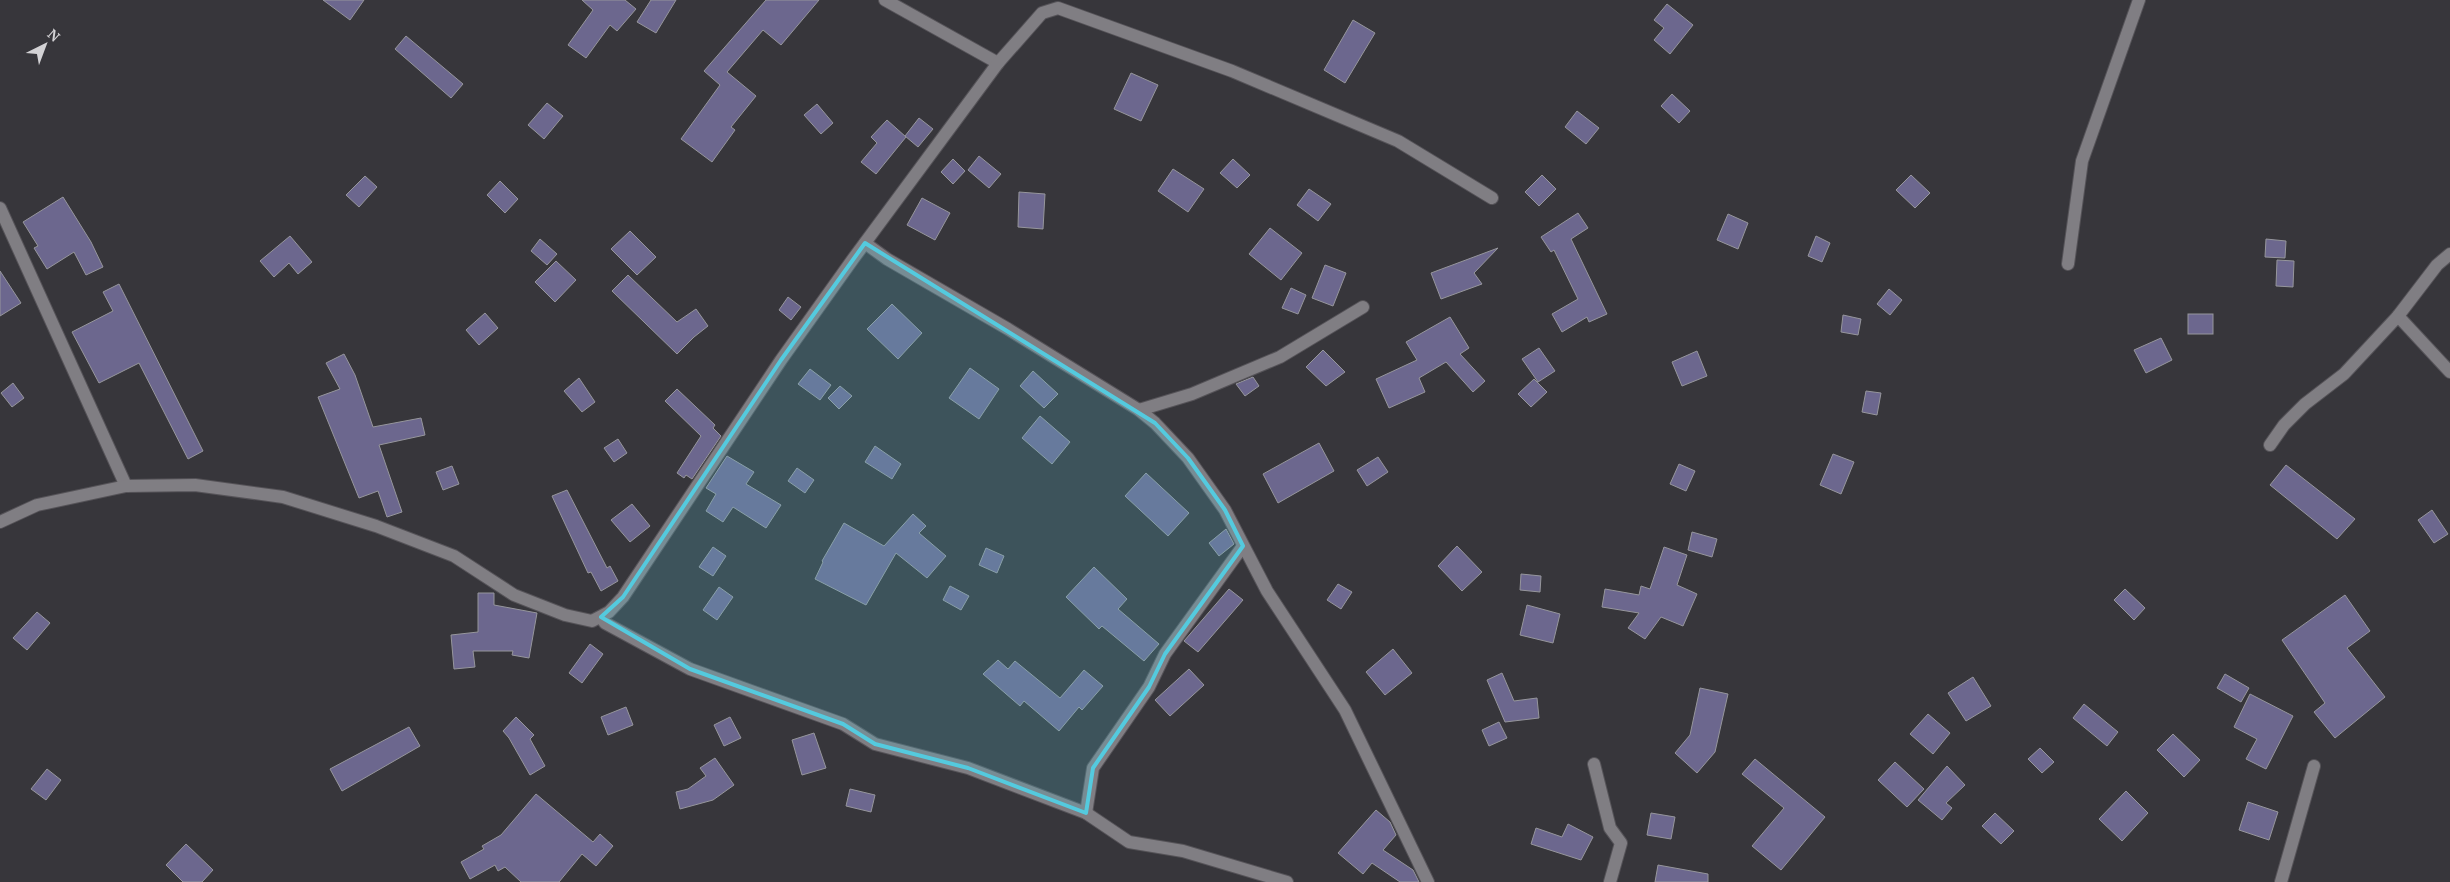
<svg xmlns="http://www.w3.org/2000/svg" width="2450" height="882" viewBox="0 0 2450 882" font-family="'PT Serif',serif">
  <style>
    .building { fill: #6c678e; stroke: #96969c }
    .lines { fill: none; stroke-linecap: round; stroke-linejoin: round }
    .minor-casing { stroke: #555358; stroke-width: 14 }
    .minor { stroke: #807e83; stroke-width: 12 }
    .marked { fill: #54cade; fill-opacity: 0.2; stroke: #54cade; stroke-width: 4; stroke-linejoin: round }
  </style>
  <rect width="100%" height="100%" fill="#37363b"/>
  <!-- building -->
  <g class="building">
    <path d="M323,0H364L350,20Z"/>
    <path d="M582,0H625L636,9L617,31L610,25L586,58L568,45L593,10Z"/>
    <path d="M651,0H676L656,33L637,22Z"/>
    <path d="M766,0H819L781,45L763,30L727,72L756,96L731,127L735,130L712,162L681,139L720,85L704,71Z"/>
    <path d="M1667,4L1693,25L1670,54L1654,40L1664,28L1654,20Z"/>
    <path d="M1353,20L1375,33L1345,83L1324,70Z"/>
    <path d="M406,36L463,84L451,98L395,49Z"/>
    <path d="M1131,73L1158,85L1141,121L1114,109Z"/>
    <path d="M1672,94L1690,111L1679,123L1661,106Z"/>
    <path d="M547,103L563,116L544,139L528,125Z"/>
    <path d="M817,104L833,123L821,134L804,115Z"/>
    <path d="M1577,111L1599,128L1586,144L1565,127Z"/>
    <path d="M919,118L933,129L918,147L905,136Z"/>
    <path d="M887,120L906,137L876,174L861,162L877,143L871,137Z"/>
    <path d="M979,156L1001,174L989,188L968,170Z"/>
    <path d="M953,159L965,171L953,184L941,172Z"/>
    <path d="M1233,159L1250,175L1237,188L1220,173Z"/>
    <path d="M1173,169L1204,189L1188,212L1158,191Z"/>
    <path d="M1542,175L1556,189L1539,206L1525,192Z"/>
    <path d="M1911,175L1930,193L1915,208L1896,190Z"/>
    <path d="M365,176L377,187L359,207L346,195Z"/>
    <path d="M500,181L518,199L505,213L487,195Z"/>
    <path d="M1309,189L1331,204L1318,221L1297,205Z"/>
    <path d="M1019,192L1045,194L1043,229L1018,227Z"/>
    <path d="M63,197L91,242L103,267L86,275L74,252L47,269L34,248L38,246L23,222Z"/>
    <path d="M922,198L950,213L935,240L907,225Z"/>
    <path d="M1578,213L1588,228L1571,239L1607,314L1589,322L1587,317L1562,332L1552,314L1578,299L1554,250L1551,252L1541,237Z"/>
    <path d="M1728,214L1748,223L1738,249L1717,240Z"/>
    <path d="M1270,228L1302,253L1281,280L1249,254Z"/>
    <path d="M630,231L656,257L637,275L611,249Z"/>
    <path d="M290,236L312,262L298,274L289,263L274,277L260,261Z"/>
    <path d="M1816,236L1830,243L1822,262L1808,256Z"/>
    <path d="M540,239L557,254L547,265L531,251Z"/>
    <path d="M2266,239L2286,241L2285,258L2265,257Z"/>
    <path d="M1498,248L1474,273L1482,284L1441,299L1431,273Z"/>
    <path d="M2277,260L2294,261L2293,287L2276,286Z"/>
    <path d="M556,261L576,280L555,302L535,282Z"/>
    <path d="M1325,265L1346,273L1333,306L1312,298Z"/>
    <path d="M0,271L21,303L0,316Z"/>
    <path d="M628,275L677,322L696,309L708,326L694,337L677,354L612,291Z"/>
    <path d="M119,284L203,451L188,459L139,363L99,383L72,332L113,311L103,292Z"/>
    <path d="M1291,288L1306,295L1298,314L1282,308Z"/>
    <path d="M1889,289L1902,300L1890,315L1877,304Z"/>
    <path d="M788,297L801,307L791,320L779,310Z"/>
    <path d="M892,304L922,333L898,359L867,329Z"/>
    <path d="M485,313L498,328L479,345L466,330Z"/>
    <rect x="2188" y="314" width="25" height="20"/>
    <path d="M1843,315L1861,319L1858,335L1841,332Z"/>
    <path d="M1450,317L1469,348L1460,354L1485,381L1473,392L1446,362L1419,378L1425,392L1389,408L1376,379L1417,360L1406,342Z"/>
    <path d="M2161,338L2172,360L2146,373L2134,350Z"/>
    <path d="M1539,348L1555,371L1538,382L1522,359Z"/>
    <path d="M1323,350L1345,372L1326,386L1306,367Z"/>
    <path d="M1697,351L1707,376L1682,386L1672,362Z"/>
    <path d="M344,354L355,375L373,427L421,418L425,435L379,445L402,512L387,517L378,491L359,498L318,397L340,389L326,363Z"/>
    <path d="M970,368L999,389L979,419L949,398Z"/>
    <path d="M810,369L831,385L820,400L798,384Z"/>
    <path d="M1033,371L1058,394L1044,408L1020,386Z"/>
    <path d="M1253,377L1259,386L1245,396L1236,384Z"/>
    <path d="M579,378L595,402L582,412L564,391Z"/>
    <path d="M1534,379L1547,392L1531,407L1518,394Z"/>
    <path d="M13,383L24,398L12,407L1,393Z"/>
    <path d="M840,386L852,396L839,409L828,398Z"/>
    <path d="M677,389L715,425L713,428L721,436L692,479L686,475L684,478L677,473L701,436L665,401Z"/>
    <path d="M1866,391L1881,393L1877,415L1862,412Z"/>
    <path d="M1040,416L1070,442L1052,464L1022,438Z"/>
    <path d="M618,439L627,453L614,462L604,448Z"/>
    <path d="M1319,443L1334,471L1278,503L1263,474Z"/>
    <path d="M875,446L901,464L892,479L865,462Z"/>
    <path d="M1833,454L1854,462L1841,494L1820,485Z"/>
    <path d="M727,456L754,472L746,484L781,505L766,528L733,507L723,522L706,511L716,494L706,488Z"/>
    <path d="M1378,457L1388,472L1367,486L1357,470Z"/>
    <path d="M1679,464L1695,471L1686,491L1670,484Z"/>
    <path d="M2286,465L2355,519L2337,539L2270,485Z"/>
    <path d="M452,466L459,484L443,490L436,472Z"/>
    <path d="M797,468L814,480L805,493L788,481Z"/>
    <path d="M1146,473L1189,513L1168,536L1125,496Z"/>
    <path d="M567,490L607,568L610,566L618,581L601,591L591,572L588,573L552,496Z"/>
    <path d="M632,504L650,526L630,542L611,520Z"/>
    <path d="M2432,510L2448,534L2434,543L2418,520Z"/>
    <path d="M913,514L926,526L919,533L946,556L927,578L896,553L866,605L815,579L823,562L822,561L844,523L884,546Z"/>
    <path d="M1226,529L1234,544L1219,556L1209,543Z"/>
    <path d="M1692,532L1717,539L1712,557L1688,550Z"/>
    <path d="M1457,546L1482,572L1462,591L1438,566Z"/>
    <path d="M713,547L726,556L713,576L699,567Z"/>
    <path d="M1664,547L1687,555L1677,585L1697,594L1683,626L1661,617L1645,639L1628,628L1639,613L1602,607L1605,589L1639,595L1641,586L1650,589Z"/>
    <path d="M986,548L1004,556L997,573L979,565Z"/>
    <path d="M1094,567L1127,599L1118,609L1159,644L1144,661L1102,626L1099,629L1066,597Z"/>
    <path d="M1521,574L1541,576L1540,592L1520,590Z"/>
    <path d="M1338,584L1352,592L1341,609L1327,600Z"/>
    <path d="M950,586L969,596L961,610L943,600Z"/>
    <path d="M719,587L733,597L717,620L703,610Z"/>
    <path d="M1229,589L1243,600L1198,652L1184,641Z"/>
    <path d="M2125,589L2145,608L2134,620L2114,600Z"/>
    <path d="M478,593H494V605L537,613L529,658L512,655L513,651H473L475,667L454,669L451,635L478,632Z"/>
    <path d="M2345,595L2370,631L2347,648L2385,697L2335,738L2314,712L2325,703L2282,640Z"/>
    <path d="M1527,605L1560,614L1553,643L1520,635Z"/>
    <path d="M37,612L50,623L27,650L13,638Z"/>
    <path d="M590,644L603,654L582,683L569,673Z"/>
    <path d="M1393,649L1412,673L1385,695L1366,672Z"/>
    <path d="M998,660L1008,669L1015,661L1060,698L1084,670L1103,686L1082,710L1079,707L1059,731L1024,701L1020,706L983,674Z"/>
    <path d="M1189,669L1204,685L1170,716L1155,700Z"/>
    <path d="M1502,673L1514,701L1537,698L1539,718L1505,722L1487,680Z"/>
    <path d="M2225,674L2249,688L2241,702L2217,688Z"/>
    <path d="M1973,677L1991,706L1966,721L1948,693Z"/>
    <path d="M1700,688L1728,694L1715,752L1697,773L1675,753L1690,735Z"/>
    <path d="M2250,694L2293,716L2266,769L2246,759L2257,739L2234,727Z"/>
    <path d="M2084,704L2118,732L2107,746L2073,718Z"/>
    <path d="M626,707L633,725L608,735L601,717Z"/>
    <path d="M1928,714L1950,733L1933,754L1910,734Z"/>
    <path d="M516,717L534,735L530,739L545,766L530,775L509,738L503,731Z"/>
    <path d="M730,717L741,738L724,746L714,725Z"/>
    <path d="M1499,722L1507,738L1489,746L1482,730Z"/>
    <path d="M409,727L420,746L342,791L330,769Z"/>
    <path d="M814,733L826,768L802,775L792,740Z"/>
    <path d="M2173,734L2200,760L2184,777L2157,750Z"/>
    <path d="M2040,748L2054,762L2042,773L2028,759Z"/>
    <path d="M715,758L734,785L713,800L680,809L676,792L688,789L706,776L700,768Z"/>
    <path d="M1755,759L1825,817L1781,870L1752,846L1784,808L1742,774Z"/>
    <path d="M1895,762L1924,789L1907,807L1878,780Z"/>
    <path d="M1947,766L1965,785L1946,803L1952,808L1942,820L1918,800Z"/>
    <path d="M47,769L61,780L46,800L31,789Z"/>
    <path d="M850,789L875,795L871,812L846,806Z"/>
    <path d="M2126,791L2148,813L2122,841L2099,819Z"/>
    <path d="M536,794L593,842L600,834L613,846L596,866L582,854L559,882H521L505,867L498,871L495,865L470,879L461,862L484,849L482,846L501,835Z"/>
    <path d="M2248,802L2278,812L2269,840L2239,830Z"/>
    <path d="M1376,810L1390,822L1396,835L1383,850L1413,870L1419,882H1400L1372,863L1363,874L1338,853Z"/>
    <path d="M1651,813L1675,817L1671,839L1647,835Z"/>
    <path d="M1995,813L2014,831L2001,844L1982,826Z"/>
    <path d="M1568,824L1593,837L1581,860L1531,844L1536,828L1562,837Z"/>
    <path d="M186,844L213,870L202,882H183L166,865Z"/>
    <path d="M1658,865L1708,874V882H1655Z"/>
  </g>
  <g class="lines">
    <!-- minor casing -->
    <g class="minor-casing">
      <g id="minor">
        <path d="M885,0L998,63"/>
        <path d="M0,208L126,486"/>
        <path d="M865,243L887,259L1008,329L1139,410L1155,423L1188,458L1225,510L1267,591L1345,710L1428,882"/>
        <path d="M2068,264L2082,161L2139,0"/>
        <path d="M2398,316L2450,372"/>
        <path d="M1139,410L1192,394L1280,357L1363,307"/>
        <path d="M2270,445L2284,425L2305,404L2344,374L2398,316L2437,265L2450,254"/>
        <path d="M0,522L37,505L126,486L195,485L283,497L376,526L454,556L514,595L565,615L592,621L609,612L623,597L781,360L853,259L998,63L1042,13L1058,8L1232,71L1398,141L1492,198"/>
        <path d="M601,617L605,623L690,669L843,724L875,744L968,768L1086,813L1129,842L1183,851L1287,882"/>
        <path d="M1594,764L1610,828L1621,843L1610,882"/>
        <path d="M1086,813L1093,768L1149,687L1165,654L1243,546"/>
        <path d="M2281,882L2314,766"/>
      </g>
    </g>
    <!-- minor -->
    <use href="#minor" class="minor"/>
  </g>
  <!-- marked area -->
  <path class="marked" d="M865,243L1155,423L1188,458L1225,510L1243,546L1165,654L1149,687L1093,768L1086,813L968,768L875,744L843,724L690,669L601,617L623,597L781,360Z"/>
  <!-- north arrow -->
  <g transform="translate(45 45) rotate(42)" stroke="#37363b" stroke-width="4" paint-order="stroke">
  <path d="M0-4L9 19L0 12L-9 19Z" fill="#d3d2d5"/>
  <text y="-8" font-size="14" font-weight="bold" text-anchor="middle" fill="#d3d2d5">N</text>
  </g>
</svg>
